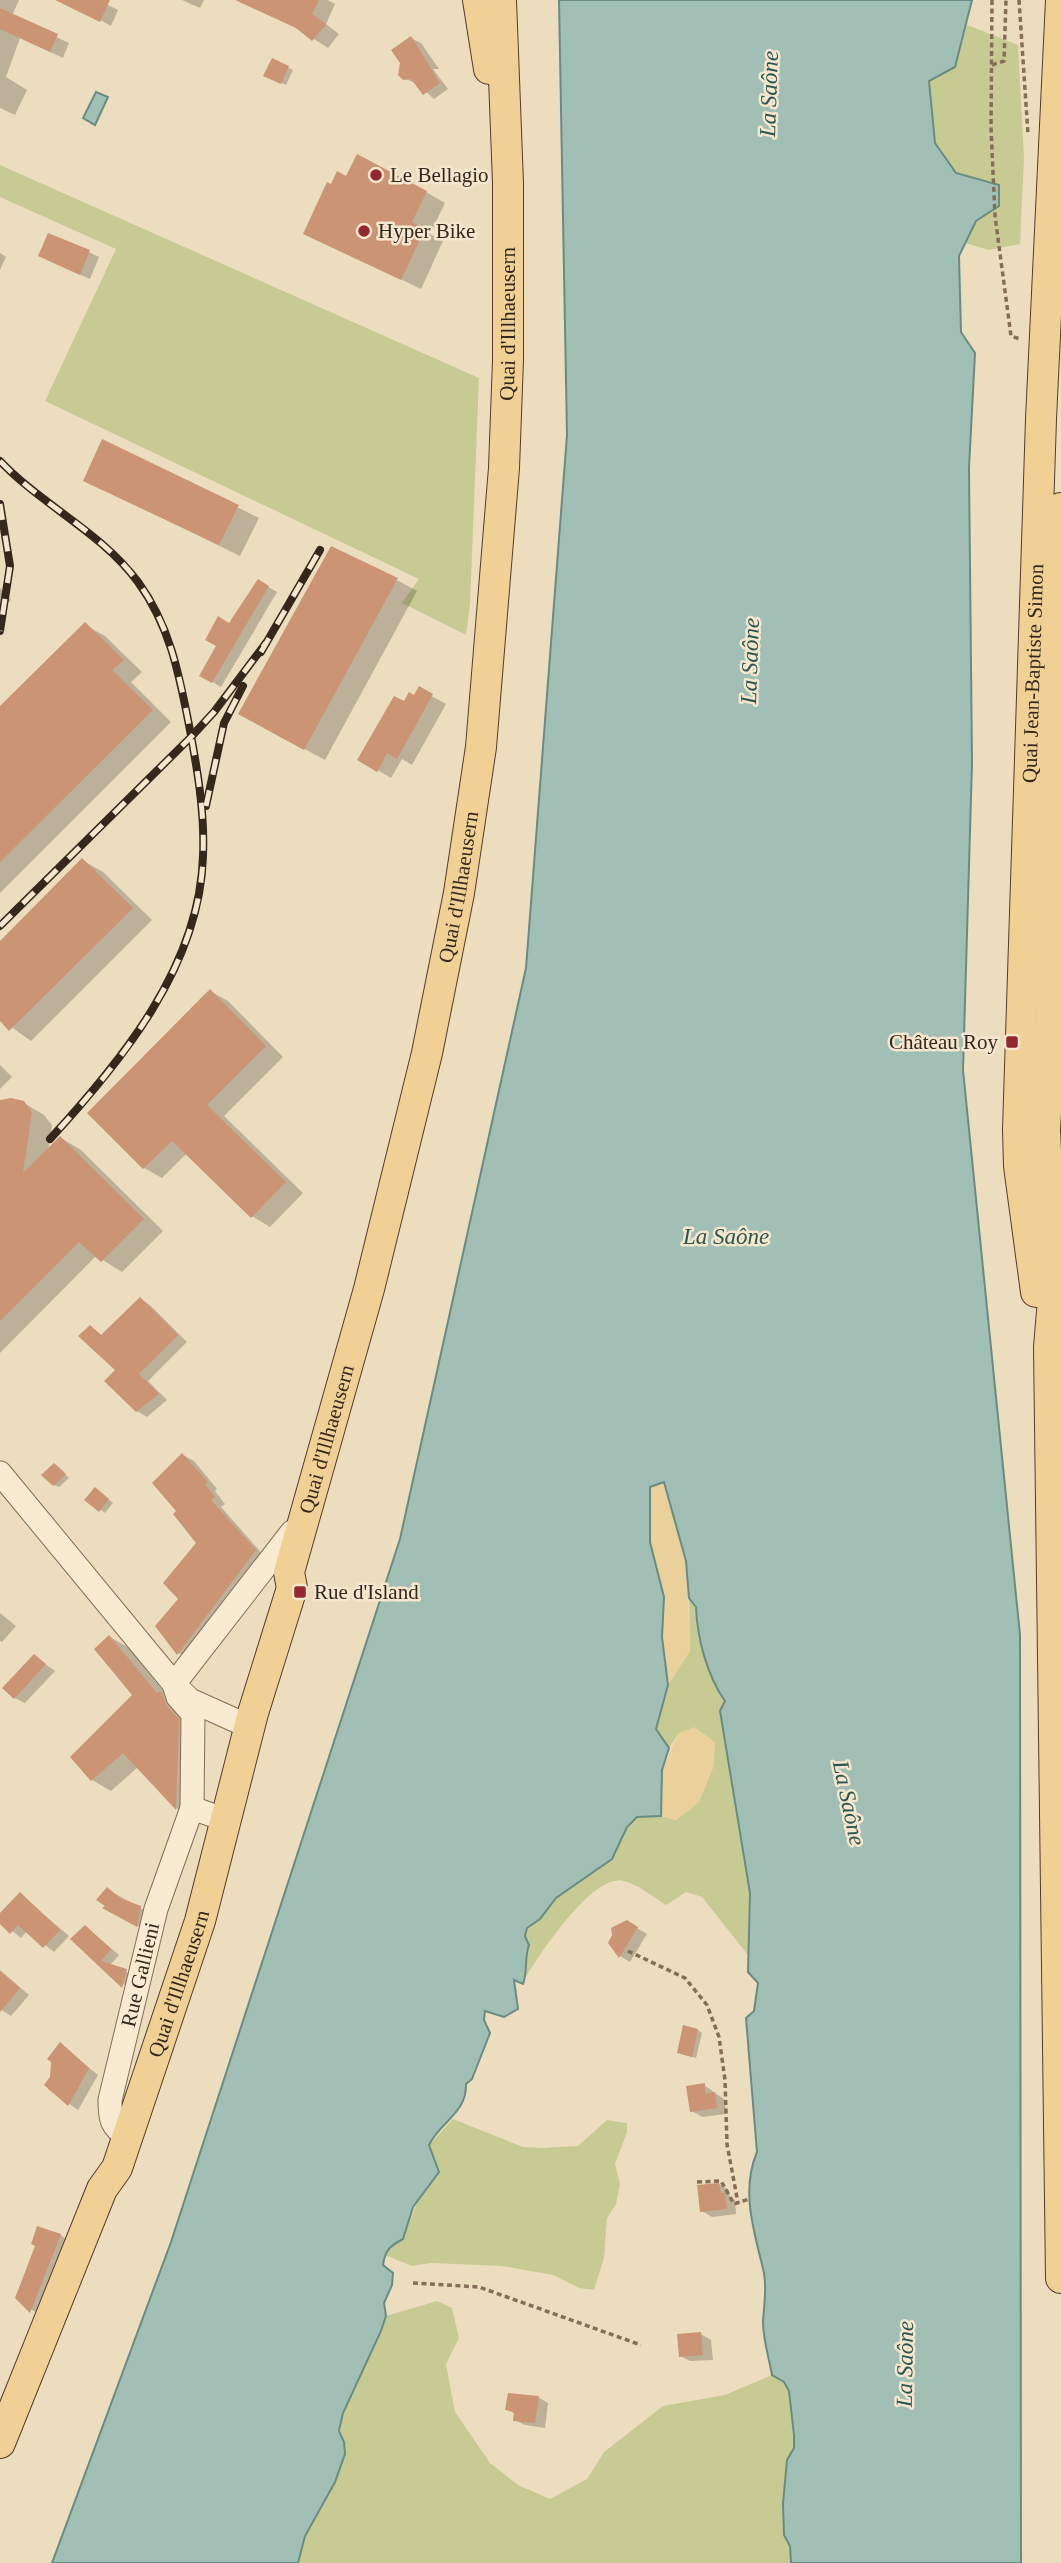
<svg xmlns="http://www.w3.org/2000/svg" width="1061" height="2563" viewBox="0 0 1061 2563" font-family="'Times New Roman',serif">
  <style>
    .green { fill: #c7cb93 }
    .sand { fill: #ead09b }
    .water { fill: #a2bfb5; stroke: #698c82; stroke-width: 2 }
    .shadow { fill: #0003 }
    .building { fill: #cb9474 }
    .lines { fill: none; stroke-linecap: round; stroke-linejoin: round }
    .minor-casing { stroke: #856d57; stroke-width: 25 }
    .major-casing { stroke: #533c2c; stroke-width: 32 }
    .path { stroke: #856d57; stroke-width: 3.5; stroke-dasharray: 5 3.5; stroke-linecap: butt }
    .minor { stroke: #f8ebd1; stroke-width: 23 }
    .major { stroke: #f1d096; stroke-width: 30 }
    .rail-casing { stroke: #35271c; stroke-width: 8 }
    .rail { stroke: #f5e7ce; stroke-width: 5; stroke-dasharray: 16; stroke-linecap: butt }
    .poi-dot { fill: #94282f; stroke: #f5e7ce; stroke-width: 2.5 }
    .labels { text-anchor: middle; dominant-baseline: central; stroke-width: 5; stroke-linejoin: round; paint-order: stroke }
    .poi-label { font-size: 21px; fill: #35271c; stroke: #f5e7ce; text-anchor: start }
    .street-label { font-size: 21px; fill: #35271c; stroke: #f5e7ce }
    .water-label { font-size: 23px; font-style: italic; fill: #2b5550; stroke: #f5e7ce }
  </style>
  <rect width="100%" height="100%" fill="#edddbf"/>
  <!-- green -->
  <g class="green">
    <path d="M967,25L1018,45L1024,158L1020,244L989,250L965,243L976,221L999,206L956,174L935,143L929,81L955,67Z"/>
    <path d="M0,165L479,378L470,604L466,635L402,603L419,579L45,401L116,249L0,197Z"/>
    <path d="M689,1598L695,1603L697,1629L718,1691L725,1701L729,1765L750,1893L748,1955L702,1897L686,1892L666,1905C653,1897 638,1884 623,1881C592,1874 540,1954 526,1977L524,1957L529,1945C521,1928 531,1926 542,1916C548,1910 552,1902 559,1896C572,1886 588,1879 600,1868C616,1852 620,1833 637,1817L661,1816L676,1820L699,1802L714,1765L679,1733L669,1748L656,1729L668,1685L690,1651Z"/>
    <path d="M453,2119L523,2147L541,2148L578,2146L607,2120L627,2123V2132L615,2164L620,2184L616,2204L607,2218L604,2258L594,2290L579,2288L553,2275L502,2266L431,2263L412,2266L385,2255L390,2246L403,2239L434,2157L429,2145Z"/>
    <path d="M437,2301L452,2308L459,2338L446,2364L455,2412L490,2463L518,2485L550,2499L587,2479L604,2452L663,2406L725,2395L772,2375L784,2382L789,2391L794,2435V2448L787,2460L784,2535L790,2546L791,2563H298L305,2536L319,2510L340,2437L343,2413L386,2316Z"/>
  </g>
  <!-- sand -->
  <g class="sand">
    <path d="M664,1482L686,1561L690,1651L668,1685L662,1637L664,1597L650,1542V1486Z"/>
    <path d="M694,1727L715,1742L714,1765L699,1802L676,1820L661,1816L662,1770L679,1733Z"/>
  </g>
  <!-- water -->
  <g class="water">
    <path d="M559,0H972L955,67L929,81L935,143L956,173L999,185V206L976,221L959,256L961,332L975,353L969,468L972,763L963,1070L1020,1635L1021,2563H791L790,2546L784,2535L783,2504L787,2460L794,2448V2435L789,2391L784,2382L772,2375C769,2358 763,2339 763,2322C764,2305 767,2290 764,2273C755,2234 740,2192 757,2152L746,2018L754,2011L758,1983L748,1972L750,1893L720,1711L725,1701C707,1676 697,1637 696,1607L689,1598L686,1561L664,1482L650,1487V1542L664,1597L662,1637L668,1685L656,1729L669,1748L662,1770L661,1816L637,1817L627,1827L612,1859L556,1898L540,1919L527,1928L525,1936L529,1945C524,1959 528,1971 523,1984L514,1980L518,2009L504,2017L485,2011L484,2020L490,2033L472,2079L466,2084C467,2113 440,2122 429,2145L439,2172L413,2207L403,2239C390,2246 385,2250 383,2265L393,2273L392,2285L384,2303L386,2316L381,2331L343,2413L339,2431L344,2442L345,2454L335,2482L305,2536L298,2563H52L171,2242L400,1539L526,968L567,435Z"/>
    <path d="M96,92L108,97L95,125L83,118Z"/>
  </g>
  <!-- shadow -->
  <g class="shadow">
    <path d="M0,0H19L12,16L69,43L63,58L20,38L6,77L27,90L15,115L0,108Z"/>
    <path d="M65,0H98L118,10L111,26Z"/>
    <path d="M182,0H204L200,8Z"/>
    <path d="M252,0H328L335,4L326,24L339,34L328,48Z"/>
    <path d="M411,38L421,43L439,69H433L448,89L434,99L417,84L404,78Z"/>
    <path d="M273,60L293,70L286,85L270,78Z"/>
    <path d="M347,178L426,192L445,203L430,234L443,241L421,289L305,233Z"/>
    <path d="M89,252L99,257L90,279L50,261Z"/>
    <path d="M0,253L6,257L0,270Z"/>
    <path d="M103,441L259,518L240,556L85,480Z"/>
    <path d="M397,580L417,591L325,760L260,725Z"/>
    <path d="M258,581L277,592L221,687L201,675Z"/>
    <path d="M0,588L11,600L0,611Z"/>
    <path d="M85,625L105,636L142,672L131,682L171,722L0,893V708Z"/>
    <path d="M419,689L446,704L412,765L402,759L391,778L359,759Z"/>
    <path d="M82,860L103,872L152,920L31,1041L0,1019V944Z"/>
    <path d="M210,991L228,1001L283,1057L224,1116L303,1193L270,1227L252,1216L187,1153L162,1178L144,1168L90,1113Z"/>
    <path d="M0,1065L12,1077L0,1089Z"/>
    <path d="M24,1103L44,1115L52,1125L48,1151L61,1138L81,1150L163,1231L122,1272L96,1256L0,1353V1106Z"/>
    <path d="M140,1299L150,1305L187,1342L148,1381L167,1400L147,1417L137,1411L117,1370L90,1327L103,1336Z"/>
    <path d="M183,1455L194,1461L217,1489L215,1491L225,1504L221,1507L266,1558L189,1659L178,1653L180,1599L198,1543L179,1511Z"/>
    <path d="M58,1467L69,1478L59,1487L54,1485Z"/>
    <path d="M100,1492L113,1503L105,1513L87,1499Z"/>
    <path d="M0,1613L16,1626L2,1642L0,1641Z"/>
    <path d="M110,1637L129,1648L167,1696L179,1703L195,1819L177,1809L138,1767L111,1791L92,1780L134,1695Z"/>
    <path d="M34,1656L55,1671L25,1703L15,1698Z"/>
    <path d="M107,1889L151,1914L147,1931L105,1908Z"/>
    <path d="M20,1894L69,1936L54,1952L27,1931L21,1938L0,1921V1916Z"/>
    <path d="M627,1922L647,1934L630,1962L620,1956L610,1943Z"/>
    <path d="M86,1927L119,1955L110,1965L135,1976L131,1991L73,1939Z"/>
    <path d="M0,1970L29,1995L11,2016L0,2009Z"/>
    <path d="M698,2030L702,2033L696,2058L679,2053Z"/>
    <path d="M60,2044L98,2075L78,2110L48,2089Z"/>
    <path d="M704,2085L725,2100L726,2114L702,2117L692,2111Z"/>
    <path d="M719,2184L729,2190L730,2198L735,2200L736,2214L712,2217L702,2211Z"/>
    <path d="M60,2235L69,2241L40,2316L17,2298L37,2245Z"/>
    <path d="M701,2334L711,2340L713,2360L690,2361L680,2356Z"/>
    <path d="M538,2397L548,2403L545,2428L525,2425L515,2420V2414L507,2409Z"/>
  </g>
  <!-- building -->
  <g class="building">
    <path d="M55,0H110L100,22Z"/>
    <path d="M235,0H319L312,14L326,24L312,41L296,28Z"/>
    <path d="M0,8L58,34L50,52L0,29Z"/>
    <path d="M411,36L440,83L423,95L411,79L403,80L398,75L400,63L391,50Z"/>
    <path d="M272,58L289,66L281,84L263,76Z"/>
    <path d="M357,154L427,191L412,222L425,229L401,280L303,234L327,182L331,184L337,171L346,176Z"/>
    <path d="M48,233L90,250L80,275L38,256Z"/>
    <path d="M102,439L239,505L219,545L83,481Z"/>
    <path d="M331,546L398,578L304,750L238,714Z"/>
    <path d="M258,579L269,586L212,683L199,676L216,646L205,640L218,616L229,623Z"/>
    <path d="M85,622L124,660L112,670L153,710L0,862V706Z"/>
    <path d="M419,686L433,694L397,759L387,753L377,772L357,760L394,696L404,701L409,692L414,695Z"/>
    <path d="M82,858L133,908L9,1031L0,1021V941Z"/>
    <path d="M210,989L266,1046L207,1105L286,1182L251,1218L172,1141L143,1169L87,1113Z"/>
    <path d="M11,1098L24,1101L32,1112L23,1173L60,1136L144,1219L101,1262L79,1242L0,1321V1100Z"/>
    <path d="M140,1297L178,1335L139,1374L159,1394L136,1412L104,1381L115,1370L78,1336L90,1325L101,1335Z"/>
    <path d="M182,1453L208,1482L205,1484L215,1497L211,1500L256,1550L177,1655L155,1626L178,1599L163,1583L196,1543L173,1514L176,1511L152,1483Z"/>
    <path d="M54,1463L66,1474L53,1486L41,1475Z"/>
    <path d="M95,1487L109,1499L99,1512L84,1500Z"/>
    <path d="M109,1635L157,1693L161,1691L167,1706L179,1719L176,1810L123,1753L91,1781L70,1757L132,1695L94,1649Z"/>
    <path d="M34,1654L46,1664L14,1699L2,1688Z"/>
    <path d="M107,1887L120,1898L141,1906L137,1927L102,1908L105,1906L96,1900Z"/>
    <path d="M20,1892L60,1930L43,1948L18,1925L10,1934L0,1924V1913Z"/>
    <path d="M627,1920L638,1927L619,1958L608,1943L612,1935L611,1928Z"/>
    <path d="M85,1925L111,1949L101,1961L127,1969L122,1988L70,1939Z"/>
    <path d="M0,1971L20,1988L0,2012Z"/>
    <path d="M683,2025L698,2029L692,2057L677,2053Z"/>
    <path d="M60,2042L89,2068L68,2106L44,2085L50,2077L51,2062L47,2059Z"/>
    <path d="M705,2083V2094L715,2092L717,2108L690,2112L686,2086Z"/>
    <path d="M719,2183L721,2193H725L727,2209L700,2212L697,2185Z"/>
    <path d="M37,2226L61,2234L30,2313L15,2298L35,2246L31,2244Z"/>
    <path d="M701,2332L703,2355L679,2357L677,2334Z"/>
    <path d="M508,2393L539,2396L535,2423L513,2421L514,2412L505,2410Z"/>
  </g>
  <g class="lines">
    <!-- minor casing -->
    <g class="minor-casing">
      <g id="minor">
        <path d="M0,1473L174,1684L190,1700L250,1727"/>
        <path d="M192,1808L193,1714L178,1697L174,1684L292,1532L301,1534"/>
        <path id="s1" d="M128,2137C111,2127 110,2119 110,2100L156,1909L192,1808L226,1820"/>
      </g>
    </g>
    <!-- major casing -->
    <g class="major-casing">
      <g id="major">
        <path d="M478,0L489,69"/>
        <path d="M1061,508L1051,1024L1045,1130L1053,1299L1049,1347L1061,2278"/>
        <path id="s2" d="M1036,1292L1019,1166L1018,1129L1041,419L1061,0"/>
        <path id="s3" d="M0,2443L102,2189L117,2168L200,1921L253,1713L292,1588L289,1572L369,1289L427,1053L459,893L481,747L504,468L508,360V183L501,0"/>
      </g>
    </g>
    <!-- path -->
    <g class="path">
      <path d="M992,0L991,128L995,216L1011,336L1020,339"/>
      <path d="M1019,0L1028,134"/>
      <path d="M992,65L1004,61L1006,0"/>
      <path d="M628,1951L685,1978L707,2005L719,2037L725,2080L727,2144L738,2203"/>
      <path d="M697,2182L721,2181L734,2204L749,2199"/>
      <path d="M413,2283L479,2287L641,2345"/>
    </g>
    <!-- minor -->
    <use href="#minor" class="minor"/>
    <!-- major -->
    <use href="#major" class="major"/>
    <!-- rail casing -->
    <g class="rail-casing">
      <g id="rail">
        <path d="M0,461C43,506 101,532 138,582C170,626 179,674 189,725C197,767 205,813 203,856C200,966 121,1062 50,1139"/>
        <path d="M0,504L10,566L0,631"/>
        <path d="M261,652L320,550"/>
        <path d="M206,806L224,723L243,686"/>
        <path d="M0,926L191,737L214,712L266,643"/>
      </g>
    </g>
    <!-- rail -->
    <use href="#rail" class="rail"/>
  </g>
  <!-- markers -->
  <g class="poi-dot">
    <circle cx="376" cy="175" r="7"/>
    <circle cx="364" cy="231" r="7"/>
    <rect x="1005" y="1035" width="14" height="14" rx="3.5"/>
    <rect x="293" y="1585" width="14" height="14" rx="3.5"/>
  </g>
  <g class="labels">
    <!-- poi labels -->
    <g class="poi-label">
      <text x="390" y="175">Le Bellagio</text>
      <text x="378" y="231">Hyper Bike</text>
      <text x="998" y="1042" text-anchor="end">Château Roy</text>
      <text x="314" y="1592">Rue d'Island</text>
    </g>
    <!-- street labels -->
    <g class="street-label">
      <text stroke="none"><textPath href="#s3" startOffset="2194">Quai d'Illhaeusern</textPath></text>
      <text stroke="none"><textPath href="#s2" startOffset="620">Quai Jean-Baptiste Simon</textPath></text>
      <text stroke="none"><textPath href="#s3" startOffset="1628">Quai d'Illhaeusern</textPath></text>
      <text stroke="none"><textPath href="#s3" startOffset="1060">Quai d'Illhaeusern</textPath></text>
      <text stroke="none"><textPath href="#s1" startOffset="173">Rue Gallieni</textPath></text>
      <text stroke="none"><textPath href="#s3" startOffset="494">Quai d'Illhaeusern</textPath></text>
    </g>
    <!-- water labels -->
    <g class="water-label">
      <text transform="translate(769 94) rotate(-88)">La Saône</text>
      <text transform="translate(750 661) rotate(-88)">La Saône</text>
      <text x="726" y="1236">La Saône</text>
      <text transform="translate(849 1803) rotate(78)">La Saône</text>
      <text transform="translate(905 2364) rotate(-89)">La Saône</text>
    </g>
  </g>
</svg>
